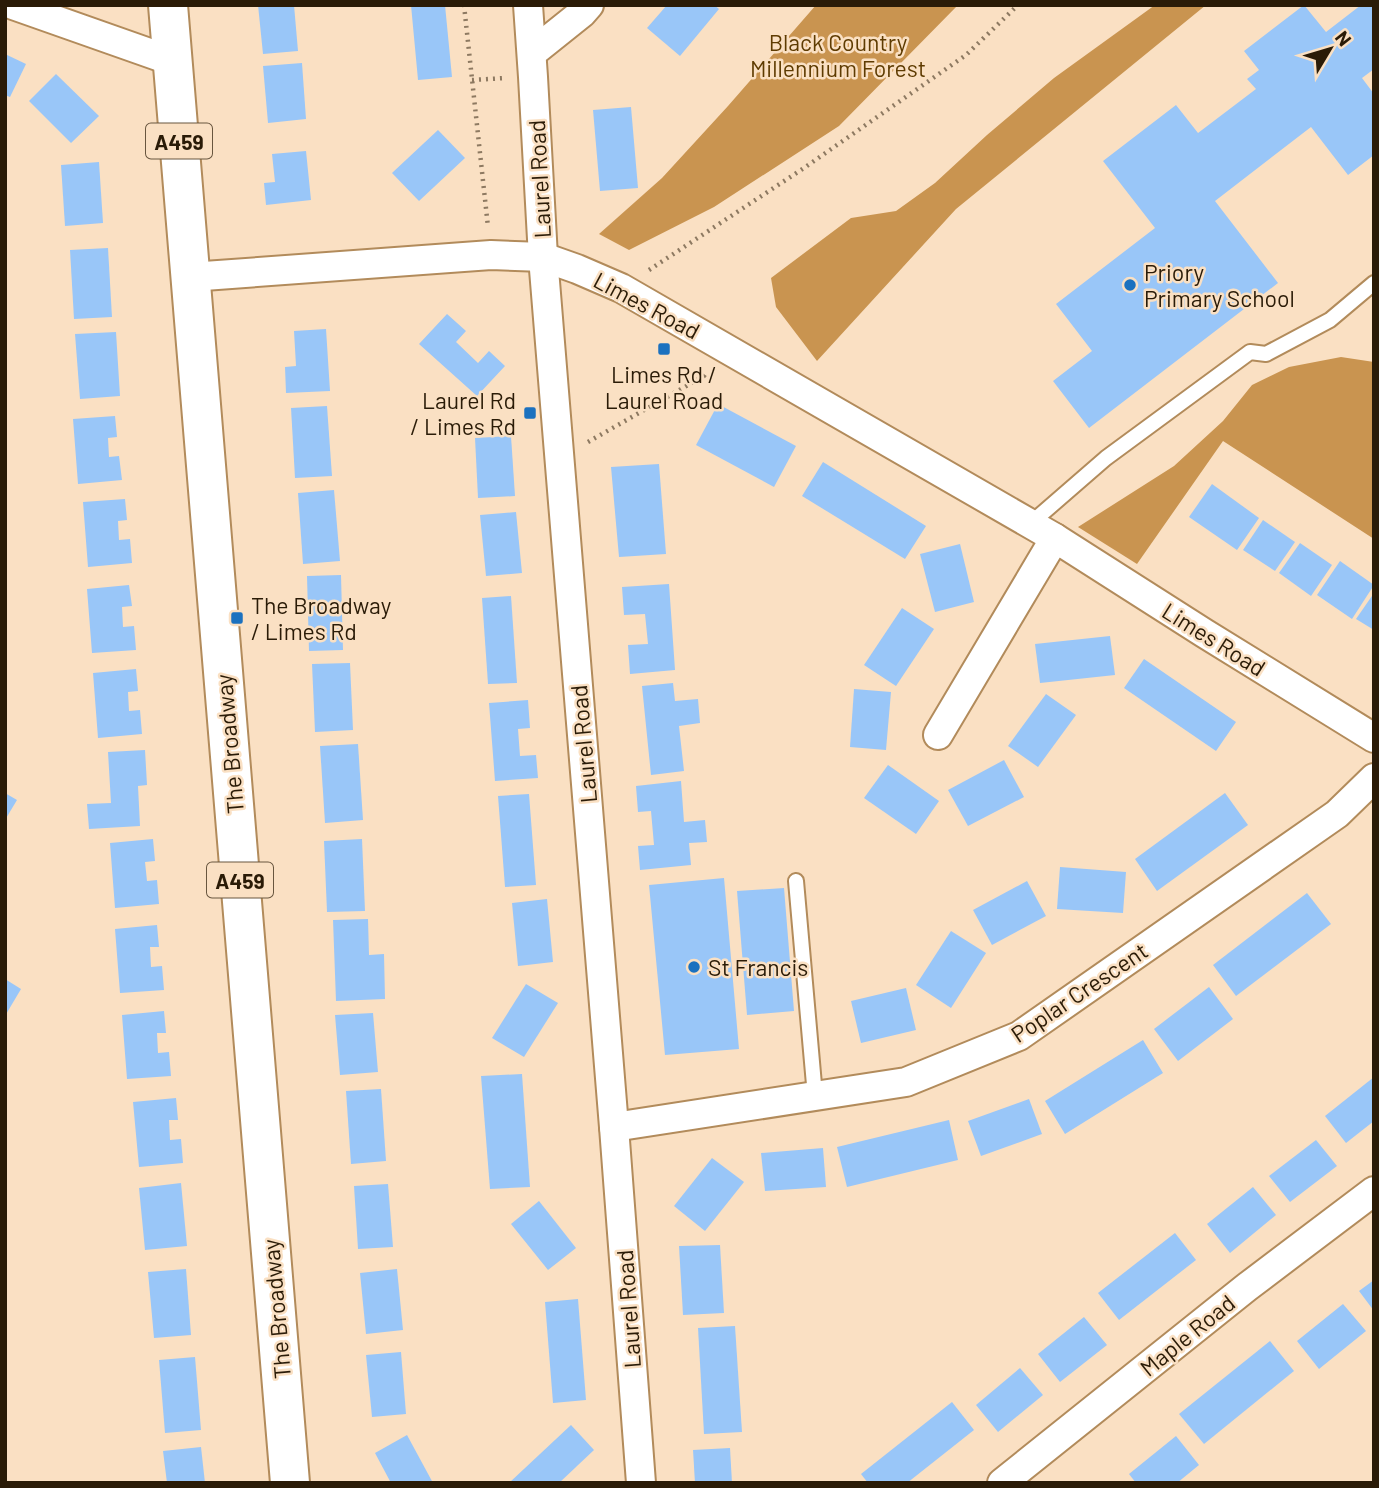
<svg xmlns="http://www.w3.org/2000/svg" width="1379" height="1488" viewBox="0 0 1379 1488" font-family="Barlow,sans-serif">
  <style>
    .forest { fill: #c99450 }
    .building { fill: #99c6f8 }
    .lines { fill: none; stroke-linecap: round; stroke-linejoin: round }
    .lane-casing { stroke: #b28b5b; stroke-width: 18 }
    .street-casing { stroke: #b28b5b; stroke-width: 32 }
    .primary-casing { stroke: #b28b5b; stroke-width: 42 }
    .path { stroke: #8d7961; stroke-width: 4.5; stroke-dasharray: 2 5; stroke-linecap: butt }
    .lane { stroke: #fff; stroke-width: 14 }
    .street { stroke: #fff; stroke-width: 28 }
    .primary { stroke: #fff; stroke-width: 38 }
    .poi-dot { fill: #1b71bf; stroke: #fae0c3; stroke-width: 2.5 }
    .labels { text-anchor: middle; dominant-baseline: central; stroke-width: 5; stroke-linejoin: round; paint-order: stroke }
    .shield { fill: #fae0c3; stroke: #68563f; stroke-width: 2 }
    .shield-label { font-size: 21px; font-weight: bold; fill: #2a1b07 }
    .park-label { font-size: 23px; fill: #5e3b01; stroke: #fae0c3 }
    .street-label { font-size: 23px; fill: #2a1b07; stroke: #fae0c3 }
    .poi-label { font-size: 23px; fill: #2a1b07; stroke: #fae0c3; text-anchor: start }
  </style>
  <rect width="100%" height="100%" fill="#fae0c3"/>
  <!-- forest -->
  <g class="forest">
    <path d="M816,5H958L839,126L714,207L629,250L599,234L662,178L728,106Z"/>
    <path d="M1155,5H1206L956,209L817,361L776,307L771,278L851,218L896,211L935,183L987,135L1054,78Z"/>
    <path d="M1341,357L1374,362V539L1223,441L1137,564L1078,527L1174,466L1223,421L1252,385L1289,367Z"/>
  </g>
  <!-- building -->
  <g class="building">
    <path d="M258,5H294L298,51L263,54Z"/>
    <path d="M411,5H445L452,77L418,80Z"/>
    <path d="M667,5H714L719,9L680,56L647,28Z"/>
    <path d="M1304,5L1326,32L1361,5H1374V69L1362,78L1374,94V155L1348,175L1311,127L1215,201L1278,283L1089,428L1053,381L1092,351L1056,304L1155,228L1103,161L1176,105L1198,133L1256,89L1247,79L1259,70L1244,51Z"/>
    <path d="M5,54L26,64L10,97L5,95Z"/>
    <path d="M302,63L306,119L268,123L263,66Z"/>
    <path d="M56,74L99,116L71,143L29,101Z"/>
    <path d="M631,107L638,188L600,191L593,110Z"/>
    <path d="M438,130L465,158L419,201L392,173Z"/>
    <path d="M306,151L311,200L266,205L264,183L275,182L272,154Z"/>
    <path d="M99,162L103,223L65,226L61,165Z"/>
    <path d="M108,248L112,317L74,319L70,250Z"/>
    <path d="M447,314L466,331L456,342L478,363L489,351L505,366L477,396L419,344Z"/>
    <path d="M326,329L330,391L286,393L285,367L296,366L294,331Z"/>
    <path d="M116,332L120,396L80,399L75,334Z"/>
    <path d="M718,404L796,446L774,487L696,445Z"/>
    <path d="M327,406L332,476L295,478L291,408Z"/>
    <path d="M115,416L117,437L108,438L109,457L119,456L122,480L78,484L73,419Z"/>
    <path d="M511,436L515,496L478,498L475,438Z"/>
    <path d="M823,462L926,526L905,559L802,496Z"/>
    <path d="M659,464L666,554L619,557L611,467Z"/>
    <path d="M1212,484L1259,518L1237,550L1189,517Z"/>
    <path d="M334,490L340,561L303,564L298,493Z"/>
    <path d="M125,499L127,520L118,521L119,540L130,539L132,563L88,567L83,502Z"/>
    <path d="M516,512L522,573L486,576L480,515Z"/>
    <path d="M1263,520L1295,542L1275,571L1243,550Z"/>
    <path d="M1300,543L1332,565L1311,596L1279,573Z"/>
    <path d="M960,544L974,602L935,612L920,554Z"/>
    <path d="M1340,561L1374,585L1352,619L1317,595Z"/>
    <path d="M341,575L343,650L309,651L307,576Z"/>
    <path d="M669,584L675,670L630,674L628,645L648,644L645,614L624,615L622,587Z"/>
    <path d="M129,585L132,606L122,607L123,627L134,626L136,650L92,653L87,589Z"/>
    <path d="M1374,593V630L1356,619Z"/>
    <path d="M511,596L517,683L488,684L482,598Z"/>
    <path d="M902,608L934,629L896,686L864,665Z"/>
    <path d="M1110,636L1115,675L1040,683L1035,644Z"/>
    <path d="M1144,659L1236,722L1216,751L1124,688Z"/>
    <path d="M350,663L353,730L315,732L312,664Z"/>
    <path d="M136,669L138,691L128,692L129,711L140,710L142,734L98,738L93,673Z"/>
    <path d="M673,683L675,701L698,699L700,723L679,726L684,771L651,775L642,686Z"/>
    <path d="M854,689L891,692L886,750L850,747Z"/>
    <path d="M1046,694L1076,715L1038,767L1008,746Z"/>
    <path d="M528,700L530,728L518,729L520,756L536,755L538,778L495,781L489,703Z"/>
    <path d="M358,744L363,820L325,823L320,746Z"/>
    <path d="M145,750L147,785L138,786L140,826L89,829L87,804L111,803L108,752Z"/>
    <path d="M1004,760L1024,797L968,826L948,790Z"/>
    <path d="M888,765L939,801L916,834L864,798Z"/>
    <path d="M681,781L684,822L705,820L707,842L689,843L691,865L640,870L638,846L654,845L651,811L638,812L636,786Z"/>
    <path d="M5,793L17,800L5,820Z"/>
    <path d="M1225,793L1248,825L1157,891L1135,859Z"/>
    <path d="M529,794L536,885L505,887L498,796Z"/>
    <path d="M153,839L155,861L145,862L147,881L157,880L159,904L115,908L110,843Z"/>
    <path d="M362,839L365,911L327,912L324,841Z"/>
    <path d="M1060,867L1126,872L1123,913L1057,909Z"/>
    <path d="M724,878L739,1049L665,1055L649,885Z"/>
    <path d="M1027,881L1046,916L992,945L973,910Z"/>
    <path d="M784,888L794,1011L747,1015L737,891Z"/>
    <path d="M1307,893L1331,924L1236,996L1213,965Z"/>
    <path d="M547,899L553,962L518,966L512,903Z"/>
    <path d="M368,919L369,955L384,954L385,999L336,1001L333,920Z"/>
    <path d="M157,925L159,947H150L151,967L162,966L164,990L120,993L115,929Z"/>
    <path d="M951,931L986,953L951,1008L916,985Z"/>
    <path d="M5,979L21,989L5,1016Z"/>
    <path d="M526,984L558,1003L524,1057L492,1038Z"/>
    <path d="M1209,987L1233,1019L1178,1061L1154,1029Z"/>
    <path d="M906,988L916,1030L861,1043L851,1001Z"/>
    <path d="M164,1011L166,1033H157L158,1053L169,1052L171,1076L127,1079L122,1015Z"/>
    <path d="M373,1013L378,1072L340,1075L335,1015Z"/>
    <path d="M1143,1040L1163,1073L1065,1134L1045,1101Z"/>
    <path d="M522,1074L530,1187L490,1189L481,1076Z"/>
    <path d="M1374,1077V1121L1346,1143L1325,1116Z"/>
    <path d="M381,1089L386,1161L351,1164L346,1091Z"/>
    <path d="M176,1098L178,1120H169L170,1140L181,1139L183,1163L139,1167L133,1102Z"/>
    <path d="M1029,1099L1042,1134L981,1156L968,1121Z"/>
    <path d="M949,1120L958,1160L847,1187L837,1147Z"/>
    <path d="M1316,1140L1337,1166L1290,1202L1269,1176Z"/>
    <path d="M823,1148L826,1187L765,1191L761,1153Z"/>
    <path d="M712,1158L744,1182L705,1231L674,1206Z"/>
    <path d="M181,1183L187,1246L145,1250L139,1188Z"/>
    <path d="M388,1184L393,1247L358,1249L354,1186Z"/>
    <path d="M1253,1187L1276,1215L1230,1253L1207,1224Z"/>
    <path d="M539,1201L576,1248L548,1270L511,1224Z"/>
    <path d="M1175,1233L1196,1260L1119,1320L1098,1293Z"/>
    <path d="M720,1245L724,1313L683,1315L679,1246Z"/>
    <path d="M186,1269L191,1335L154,1338L148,1272Z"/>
    <path d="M397,1269L403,1330L366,1334L360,1273Z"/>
    <path d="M1374,1280V1311L1359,1291Z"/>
    <path d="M578,1299L586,1400L553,1403L545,1302Z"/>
    <path d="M1343,1304L1366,1331L1319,1369L1297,1341Z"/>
    <path d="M1084,1317L1107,1345L1060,1382L1038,1354Z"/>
    <path d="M735,1326L742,1432L704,1434L698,1328Z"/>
    <path d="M1270,1341L1294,1371L1204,1444L1179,1414Z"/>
    <path d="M401,1352L406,1414L372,1417L366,1355Z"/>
    <path d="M195,1357L201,1430L165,1433L159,1360Z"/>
    <path d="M1020,1368L1043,1395L998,1432L976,1405Z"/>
    <path d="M952,1402L974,1430L907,1483H868L861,1474Z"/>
    <path d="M571,1425L594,1450L559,1483H509Z"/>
    <path d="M407,1435L433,1483H391L375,1453Z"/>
    <path d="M1176,1436L1199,1465L1177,1483H1136L1129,1474Z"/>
    <path d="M201,1447L205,1483H167L163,1451Z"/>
    <path d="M730,1448L732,1483H695L693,1450Z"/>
  </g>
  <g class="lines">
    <!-- lane casing -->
    <g class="lane-casing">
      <g id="lane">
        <path d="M1030,524L1106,458L1250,352L1266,354L1330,320L1374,283"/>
        <path d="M796,881L815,1096"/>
      </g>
    </g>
    <!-- street casing -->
    <g class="street-casing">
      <g id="street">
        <path d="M13,5L172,61"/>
        <path d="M528,5L533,77L543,257L614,1127L641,1483"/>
        <path d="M532,53L582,13L589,5"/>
        <path d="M190,277L491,255L543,257L577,269L621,288L1055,538L1204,633L1374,738"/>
        <path d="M938,735L1055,538"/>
        <path d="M614,1127L906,1082L1019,1036L1337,814L1374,778"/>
        <path d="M1002,1483L1247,1287L1374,1191"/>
      </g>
    </g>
    <!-- primary casing -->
    <g class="primary-casing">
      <path id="primary" d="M168,5L290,1483"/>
    </g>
    <!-- path -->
    <g class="path">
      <path d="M464,5L488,227"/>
      <path d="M472,80L506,78"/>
      <path d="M649,270L804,168L966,55L1018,5"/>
      <path d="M588,442L704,376L707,372"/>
    </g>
    <!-- lane -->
    <use href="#lane" class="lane"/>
    <!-- street -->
    <use href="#street" class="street"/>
    <!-- primary -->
    <use href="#primary" class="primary"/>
  </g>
  <!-- markers -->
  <g class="poi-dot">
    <circle cx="1130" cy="285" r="7"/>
    <rect x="657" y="342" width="14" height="14" rx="3.5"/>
    <rect x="523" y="406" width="14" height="14" rx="3.5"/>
    <rect x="230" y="611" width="14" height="14" rx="3.5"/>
    <circle cx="694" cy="967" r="7"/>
  </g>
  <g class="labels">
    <!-- shield labels -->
    <g class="shield">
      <rect x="146" y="123.5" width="66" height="35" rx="5"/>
      <rect x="207" y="862.5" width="66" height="35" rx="5"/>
    </g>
    <g class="shield-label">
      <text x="179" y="141">A459</text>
      <text x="240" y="880">A459</text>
    </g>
    <!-- park labels -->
    <g class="park-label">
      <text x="838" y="42">Black Country<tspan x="838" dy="26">Millennium Forest</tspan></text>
    </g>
    <!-- street labels -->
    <g class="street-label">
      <text transform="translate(539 179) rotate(-93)">Laurel Road</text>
      <text transform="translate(647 305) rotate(28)">Limes Road</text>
      <text transform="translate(1214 639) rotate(32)">Limes Road</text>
      <text transform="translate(229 744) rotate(-95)">The Broadway</text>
      <text transform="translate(583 744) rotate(-95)">Laurel Road</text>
      <text transform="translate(1079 992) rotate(-34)">Poplar Crescent</text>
      <text transform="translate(276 1309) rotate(-95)">The Broadway</text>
      <text transform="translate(628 1309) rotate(-94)">Laurel Road</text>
      <text transform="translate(1187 1335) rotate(-39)">Maple Road</text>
    </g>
    <!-- poi labels -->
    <g class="poi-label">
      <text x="1144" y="272">Priory<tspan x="1144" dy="26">Primary School</tspan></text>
      <text x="664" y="374" text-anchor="middle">Limes Rd /<tspan x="664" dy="26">Laurel Road</tspan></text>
      <text x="516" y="400" text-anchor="end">Laurel Rd<tspan x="516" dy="26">/ Limes Rd</tspan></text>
      <text x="251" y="605">The Broadway<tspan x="251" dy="26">/ Limes Rd</tspan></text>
      <text x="708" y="967">St Francis</text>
    </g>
  </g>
  <!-- border -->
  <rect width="1379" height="1488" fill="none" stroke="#2a1b07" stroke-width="14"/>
  <!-- north arrow -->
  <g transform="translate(1330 49) rotate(52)" stroke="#fae0c3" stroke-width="5" paint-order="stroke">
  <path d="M0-5L12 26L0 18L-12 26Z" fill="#2a1b07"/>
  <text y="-10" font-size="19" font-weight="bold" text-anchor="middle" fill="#2a1b07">N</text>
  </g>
</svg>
